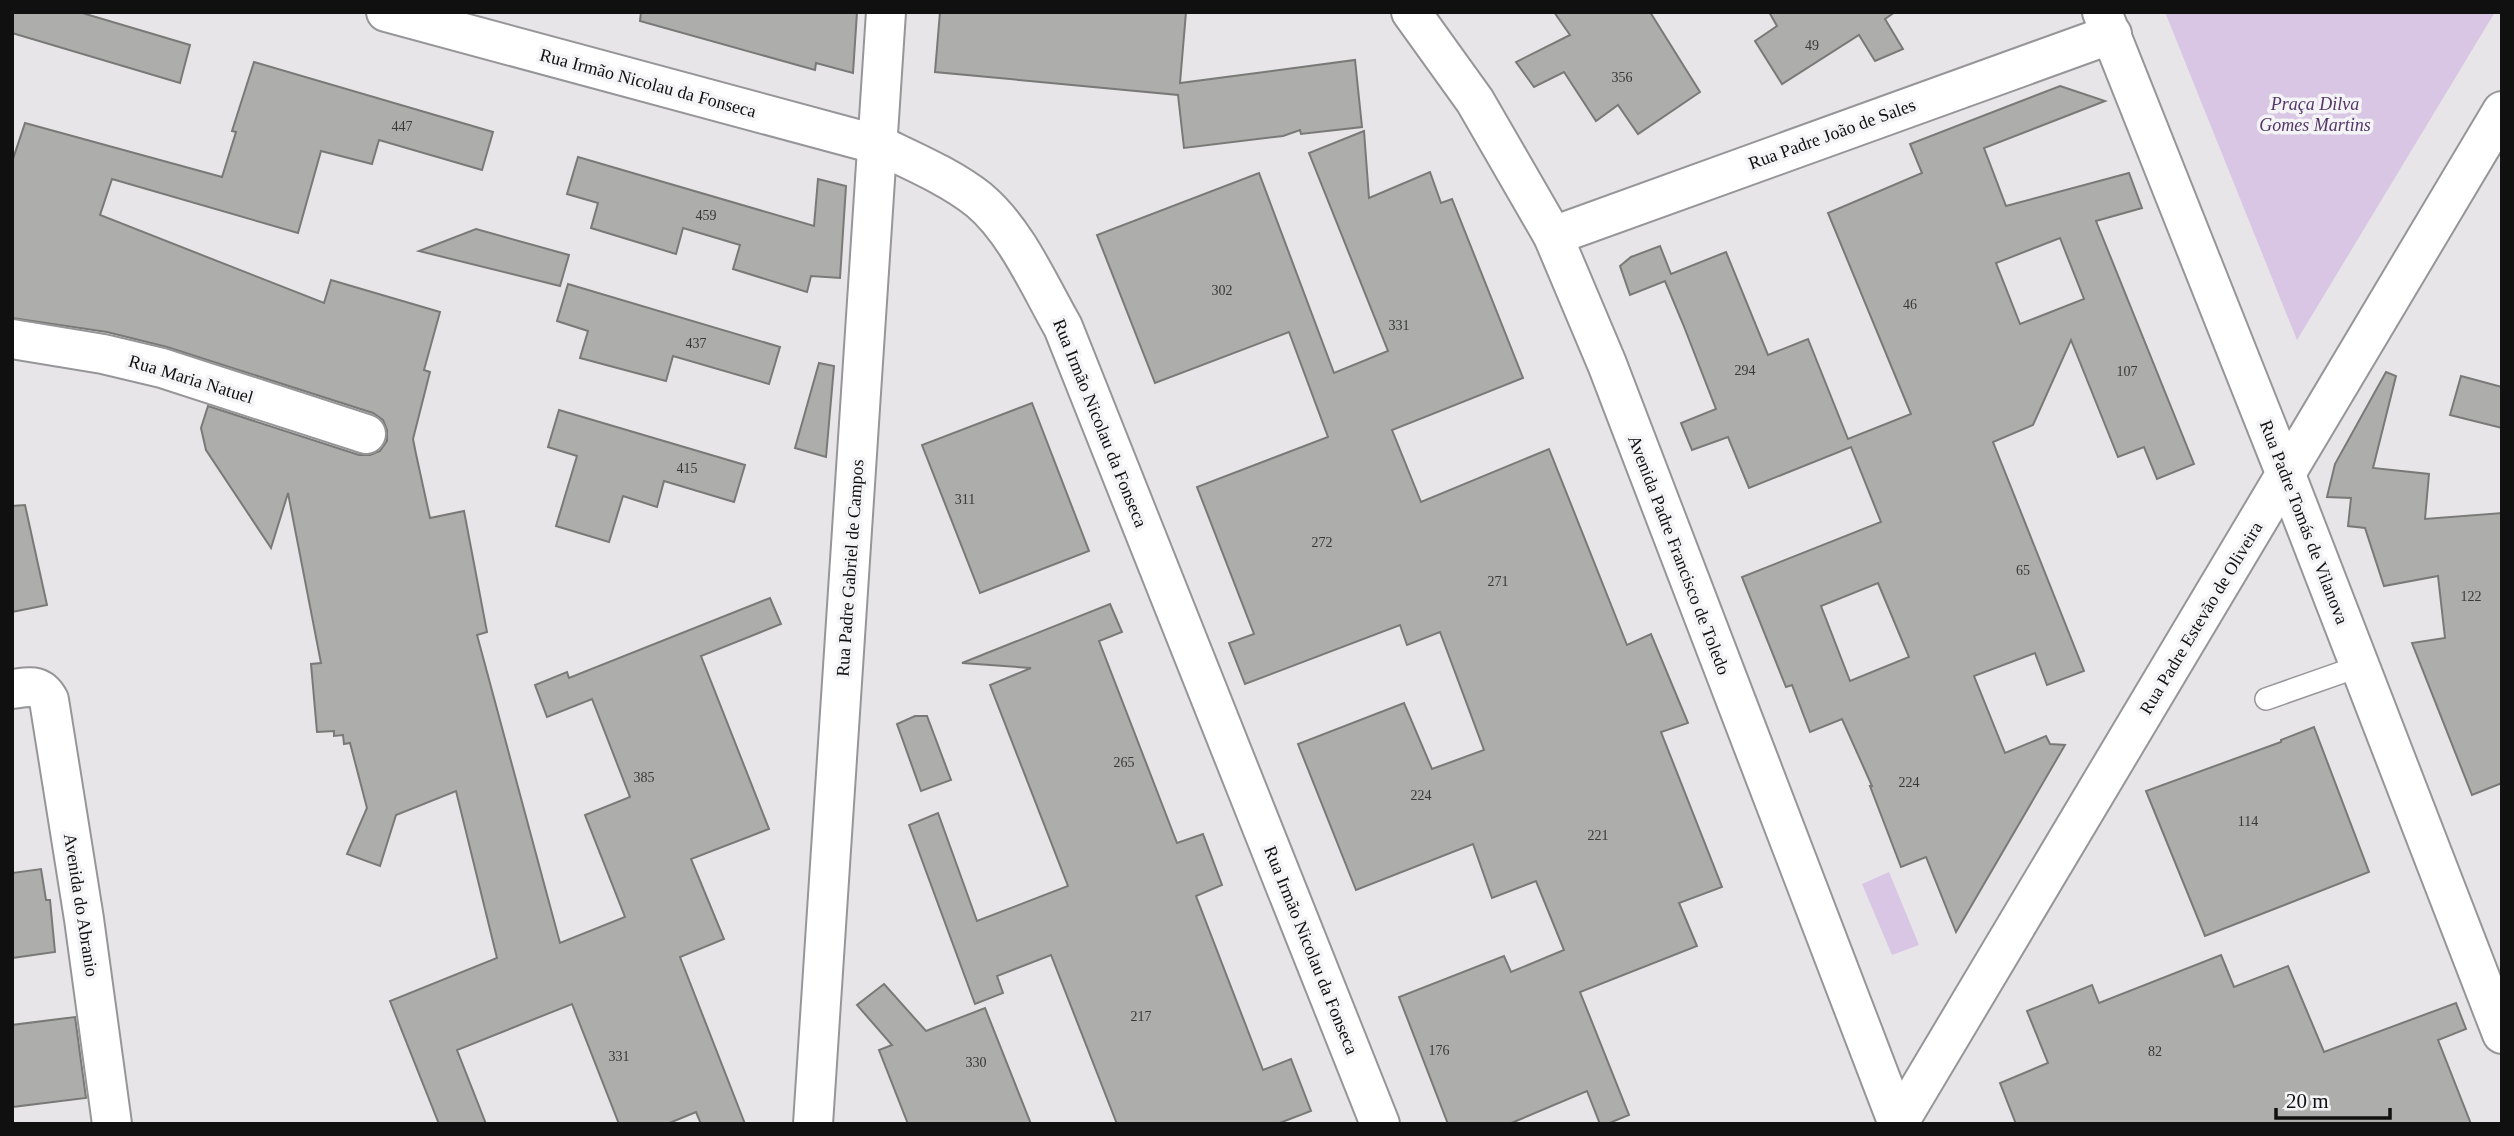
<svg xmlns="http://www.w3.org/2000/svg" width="2514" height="1136" viewBox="0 0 2514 1136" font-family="Georgia,serif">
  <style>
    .green { fill: #d8c6e4 }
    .building { fill: #adaeab; stroke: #797a77; stroke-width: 2; fill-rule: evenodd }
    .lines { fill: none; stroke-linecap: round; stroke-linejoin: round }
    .service-casing { stroke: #969598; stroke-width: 24 }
    .minor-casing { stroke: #969598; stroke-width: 42 }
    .tertiary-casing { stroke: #969598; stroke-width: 42 }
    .service { stroke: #fff; stroke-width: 21 }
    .minor { stroke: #fff; stroke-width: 38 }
    .tertiary { stroke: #fff; stroke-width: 38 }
    .labels { text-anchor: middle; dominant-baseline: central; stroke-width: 7; stroke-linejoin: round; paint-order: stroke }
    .number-label { font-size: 14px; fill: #373838 }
    .street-label { font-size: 18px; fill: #101011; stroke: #f4f3f6 }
    .park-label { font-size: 18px; font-style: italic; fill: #543767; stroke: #f4f3f6 }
  </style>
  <rect width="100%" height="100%" fill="#e7e5e8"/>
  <!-- green -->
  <g class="green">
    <path d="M2165,12H2495L2297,340Z"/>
    <path d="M1889,872L1919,945L1892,955L1862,884Z"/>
  </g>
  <!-- building -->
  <g class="building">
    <path d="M12,12H79L190,45L180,83L12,33Z"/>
    <path d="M641,12H857L853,73L816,63L815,70L640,21Z"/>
    <path d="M940,12H1186L1180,83L1355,60L1362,127L1301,134L1300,130L1283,136L1184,148L1178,95L935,72Z"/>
    <path d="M1554,12H1650L1700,92L1638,134L1618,105L1596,121L1564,72L1534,87L1516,62L1570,35Z"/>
    <path d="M1769,12H1895L1885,19L1903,49L1875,61L1859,35L1782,84L1755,41L1777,26Z"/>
    <path d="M254,62L493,132L482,170L379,140L372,164L321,151L298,233L112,179L100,215L324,303L331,280L440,312L424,370L430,372L413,439L416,454L430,518L464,511L487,632L477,635L560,943L625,917L585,815L630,797L592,699L547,717L535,685L567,672L569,678L770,598L781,624L701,656L769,829L691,859L724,939L680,957L745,1124H701L696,1112L667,1124H619L572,1004L457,1050L486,1124H439L390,1001L497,958L456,791L396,815L380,866L347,854L367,808L350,743L344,744L343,735L334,736V731L317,732L311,664L321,663L288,493L271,548L206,450L201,428L208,406L359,455H370L380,451L387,441V430L383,420L373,413L167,347L107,332L12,318V162L25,123L222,177L236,132L232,131Z"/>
    <path d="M2060,86L2105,101L1984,148L2006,206L2129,173L2142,208L2096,221L2194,464L2157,479L2144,447L2118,457L2071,340L2033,425L1993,442L2084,671L2047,685L2035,653L1974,676L2005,753L2046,736L2050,744L2065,745L1956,932L1926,857L1901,867L1870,786H1872L1842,719L1810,732L1792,685L1786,687L1742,577L1881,522L1851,447L1749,488L1728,437L1692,450L1681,423L1716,409L1683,324L1665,281L1630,295L1620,266L1631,257L1660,246L1671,274L1726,252L1768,355L1808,339L1848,439L1911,414L1828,213L1922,173L1910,144ZM2060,238L2084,299L2020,324L1996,263ZM1878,583L1909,657L1850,681L1821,606Z"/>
    <path d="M1364,131L1369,198L1430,172L1441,203L1452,199L1523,378L1392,430L1421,502L1549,449L1627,645L1651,634L1688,723L1661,732L1722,887L1679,903L1697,946L1580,992L1629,1115L1607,1124H1600L1587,1091L1509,1124H1448L1399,997L1504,956L1511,972L1564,950L1536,881L1492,898L1473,844L1356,890L1298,744L1404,703L1432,769L1484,750L1440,632L1407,645L1400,625L1245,684L1229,643L1254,634L1197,487L1328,437L1289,332L1155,383L1097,235L1259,173L1334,373L1388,351L1309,153Z"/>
    <path d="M578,157L814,226L818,179L846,186L840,278L811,276L807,292L733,269L740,245L683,228L676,254L591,228L598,203L567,194Z"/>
    <path d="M476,229L569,255L560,286L419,251Z"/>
    <path d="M568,284L780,347L769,384L673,356L666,381L580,358L588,331L557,321Z"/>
    <path d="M819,363L834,366L826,457L795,448Z"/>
    <path d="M2386,372L2396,376L2373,468L2429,474L2425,519L2502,513V783L2472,795L2412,643L2445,638L2438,576L2384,586L2365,528L2348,526L2351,498L2327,497L2335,464Z"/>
    <path d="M2461,376L2502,387V428L2450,415Z"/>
    <path d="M1032,403L1089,551L980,593L922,445Z"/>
    <path d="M559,410L745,465L734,502L664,481L657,507L623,496L609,542L556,526L577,456L548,447Z"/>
    <path d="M25,505L47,605L12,612V506Z"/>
    <path d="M1110,604L1122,632L1099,641L1177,843L1203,834L1222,885L1196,896L1263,1070L1291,1059L1311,1111L1277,1124H1117L1051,955L997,976L1003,993L975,1004L909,825L938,813L977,921L1068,886L990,685L1031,668L962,663Z"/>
    <path d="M915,716H927L951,780L921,791L897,724Z"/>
    <path d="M2314,727L2369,872L2205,936L2146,791L2281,742V740Z"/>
    <path d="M41,869L46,900H50L55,952L12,958V873Z"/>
    <path d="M2221,955L2234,987L2288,966L2324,1052L2456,1003L2466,1029L2438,1040L2471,1124H2016L2000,1083L2048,1063L2027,1011L2092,985L2099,1003Z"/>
    <path d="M884,984L926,1031L985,1008L1031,1124H908L879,1050L892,1045L857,1005Z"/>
    <path d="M75,1017L86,1098L12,1107V1025Z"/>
  </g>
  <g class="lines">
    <!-- service casing -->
    <g class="service-casing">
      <path id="service" d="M2266,699L2360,666"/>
    </g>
    <!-- minor casing -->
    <g class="minor-casing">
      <g id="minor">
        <path d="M386,12L879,145C912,161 950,177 979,200C1016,231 1039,285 1063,327L1380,1124"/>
        <path d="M2102,12L2286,475L2502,1034"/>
        <path d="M1553,236L2112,34"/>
        <path d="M12,339L103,354L162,368L366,434"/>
        <path d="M12,689C29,687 40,683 49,700L84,919L112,1124"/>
        <path d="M813,1124L886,12"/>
        <path d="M1898,1124L2502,111"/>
      </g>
    </g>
    <!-- tertiary casing -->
    <g class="tertiary-casing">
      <path id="tertiary" d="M1411,12L1475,101L1553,236L1607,364L1898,1124"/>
    </g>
    <!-- service -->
    <use href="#service" class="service"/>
    <!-- minor -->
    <use href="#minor" class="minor"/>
    <!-- tertiary -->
    <use href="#tertiary" class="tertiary"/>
  </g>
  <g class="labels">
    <!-- number labels -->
    <g class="number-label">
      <text x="1812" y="45">49</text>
      <text x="1622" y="77">356</text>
      <text x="402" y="126">447</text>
      <text x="706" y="215">459</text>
      <text x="1222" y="290">302</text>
      <text x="1910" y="304">46</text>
      <text x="1399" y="325">331</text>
      <text x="696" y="343">437</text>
      <text x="1745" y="370">294</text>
      <text x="2127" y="371">107</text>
      <text x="687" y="468">415</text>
      <text x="965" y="499">311</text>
      <text x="1322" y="542">272</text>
      <text x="2023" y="570">65</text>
      <text x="1498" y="581">271</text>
      <text x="2471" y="596">122</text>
      <text x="1124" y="762">265</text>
      <text x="644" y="777">385</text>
      <text x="1909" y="782">224</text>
      <text x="1421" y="795">224</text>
      <text x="2248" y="821">114</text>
      <text x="1598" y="835">221</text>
      <text x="1141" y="1016">217</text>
      <text x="1439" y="1050">176</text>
      <text x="2155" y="1051">82</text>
      <text x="619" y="1056">331</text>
      <text x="976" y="1062">330</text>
    </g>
    <!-- street labels -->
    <g class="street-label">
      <text transform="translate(648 83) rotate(15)">Rua Irmão Nicolau da Fonseca</text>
      <text transform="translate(1832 134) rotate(-20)">Rua Padre João de Sales</text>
      <text transform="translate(191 379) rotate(17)">Rua Maria Natuel</text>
      <text transform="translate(1100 423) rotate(68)">Rua Irmão Nicolau da Fonseca</text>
      <text transform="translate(2304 522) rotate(69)">Rua Padre Tomás de Vilanova</text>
      <text transform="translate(1679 555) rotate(69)">Avenida Padre Francisco de Toledo</text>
      <text transform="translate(850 568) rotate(-86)">Rua Padre Gabriel de Campos</text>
      <text transform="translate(2201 618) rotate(-59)">Rua Padre Estevão de Oliveira</text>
      <text transform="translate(81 905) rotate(81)">Avenida do Abranio</text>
      <text transform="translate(1311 950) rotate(68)">Rua Irmão Nicolau da Fonseca</text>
    </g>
    <!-- park labels -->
    <g class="park-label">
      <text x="2315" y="104">Praça Dilva<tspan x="2315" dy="21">Gomes Martins</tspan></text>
    </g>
  </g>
  <!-- border -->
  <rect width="2514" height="1136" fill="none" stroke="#101011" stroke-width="28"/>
  <!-- scale -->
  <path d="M2276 1108v10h114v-10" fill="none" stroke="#101011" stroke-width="3.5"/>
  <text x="2286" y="1108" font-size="21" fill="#101011" stroke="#f4f3f6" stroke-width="5" paint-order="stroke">20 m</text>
</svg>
